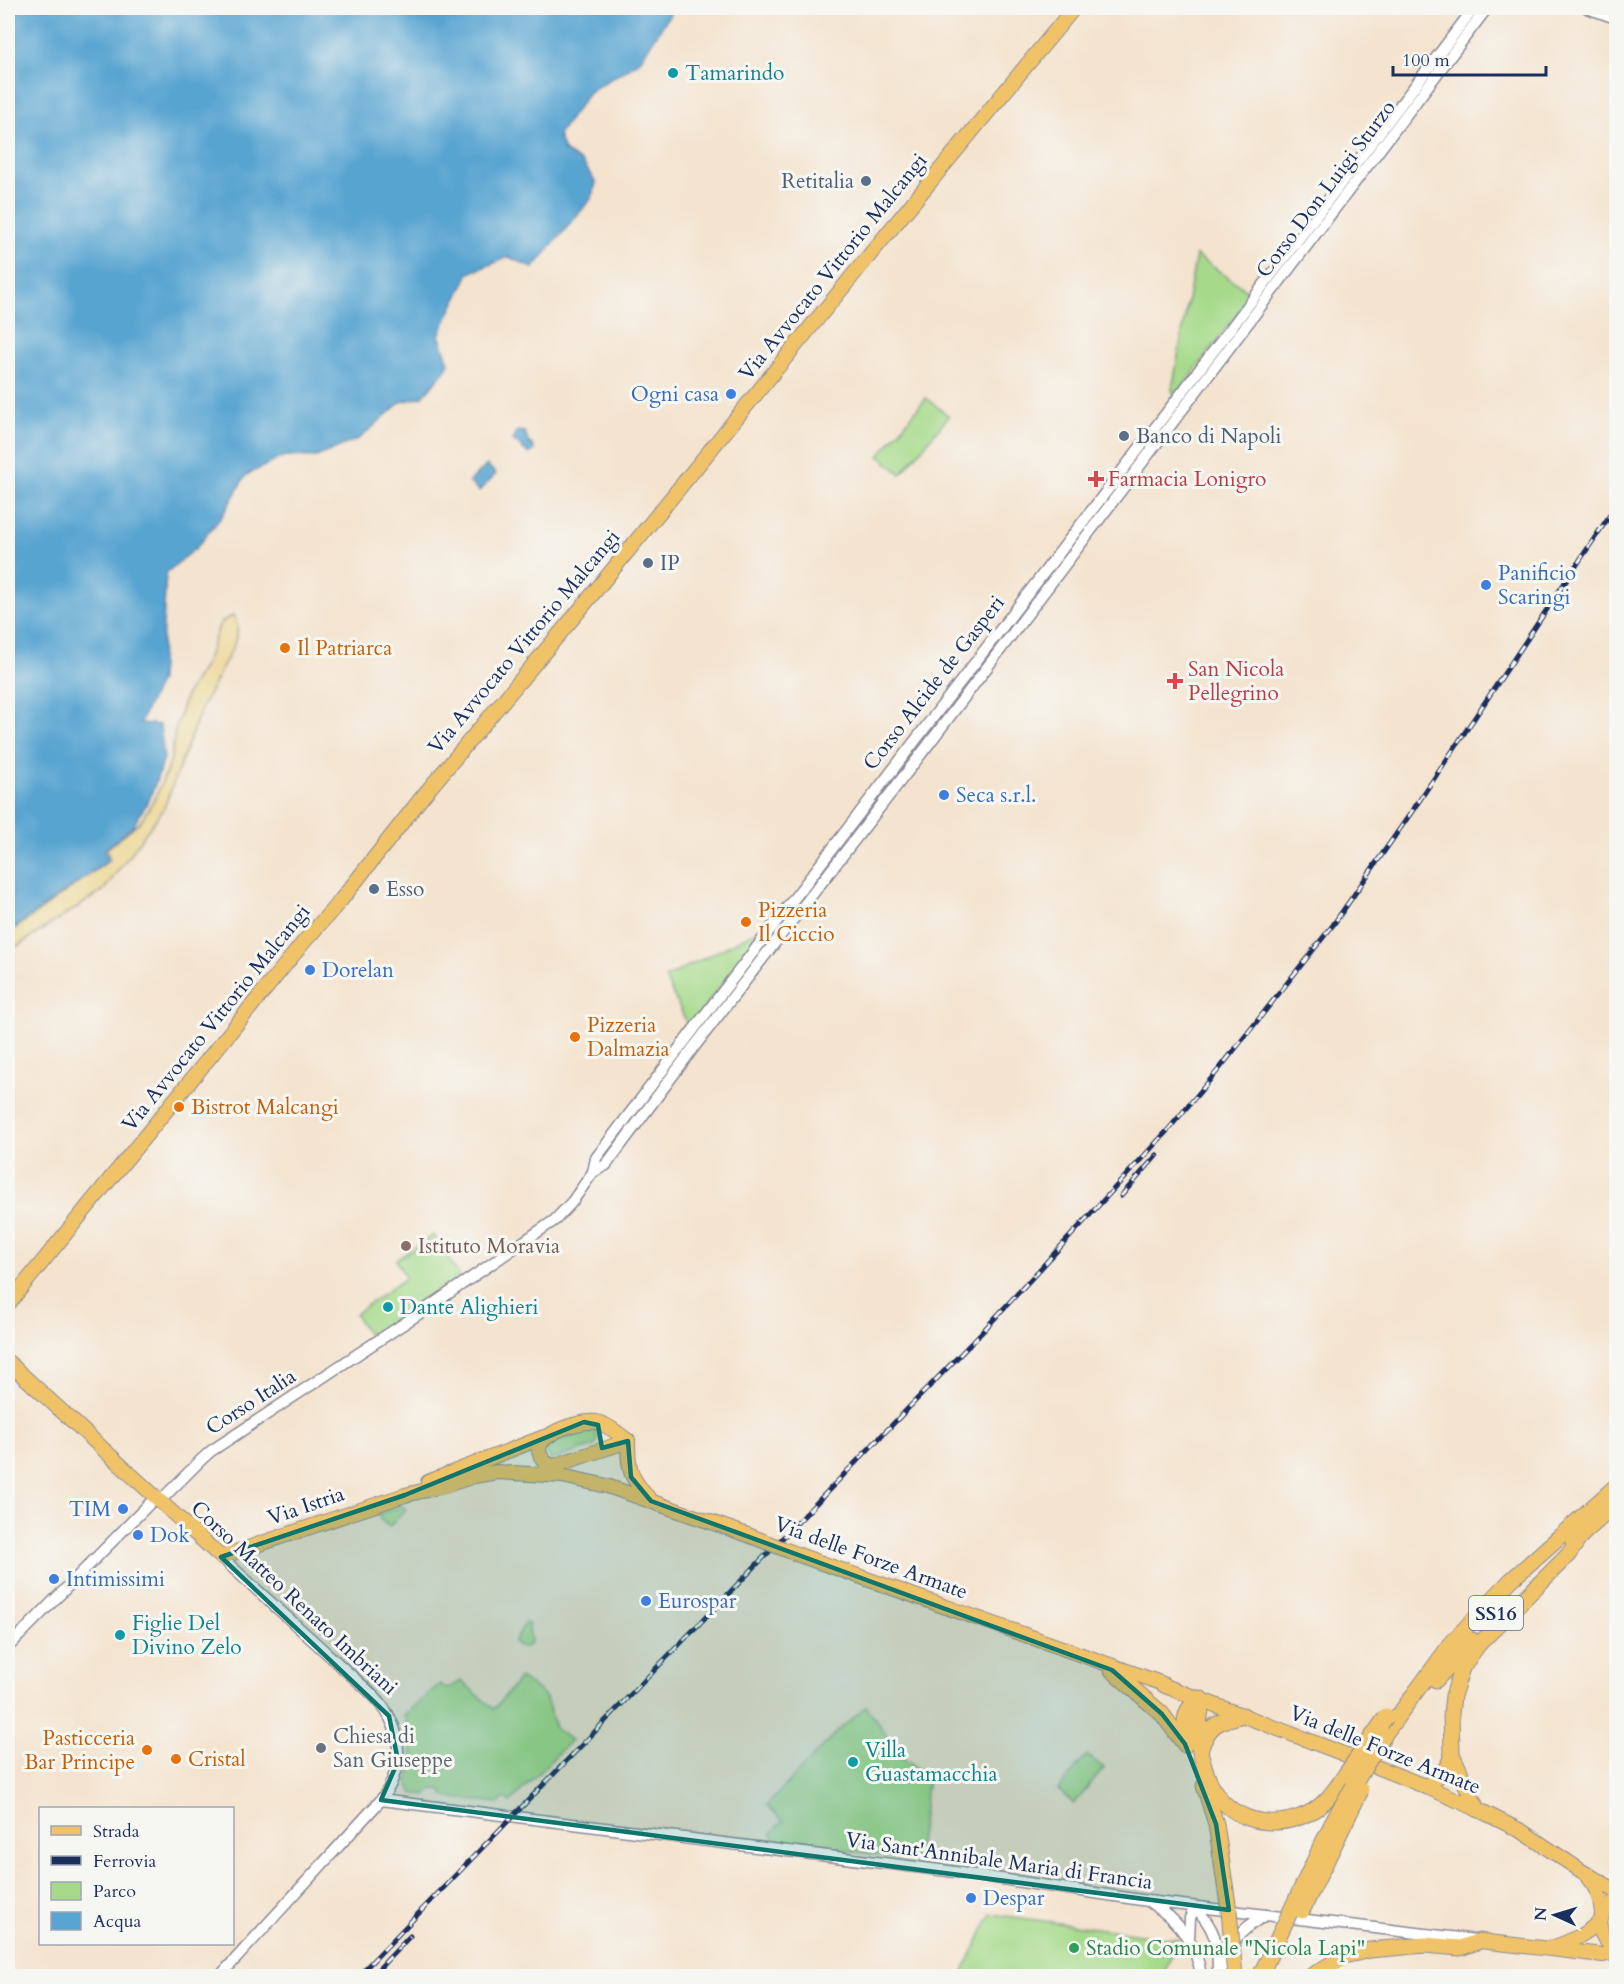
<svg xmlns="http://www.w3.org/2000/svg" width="1624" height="1984" viewBox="0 0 1624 1984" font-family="Cardo,serif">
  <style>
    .green { fill: #a6da8a; stroke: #608474; stroke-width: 1.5 }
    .sand { fill: #eeda9e; stroke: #84847e; stroke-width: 1.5 }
    .water { fill: #59a4d1; stroke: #3a6a98; stroke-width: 1.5 }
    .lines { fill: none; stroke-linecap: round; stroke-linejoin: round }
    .minor-casing { stroke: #888996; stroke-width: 13 }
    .major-casing { stroke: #888996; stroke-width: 16 }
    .highway-casing { stroke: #888996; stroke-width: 17 }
    .minor { stroke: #fff; stroke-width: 10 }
    .major { stroke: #f1c369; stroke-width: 14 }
    .highway { stroke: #f1c369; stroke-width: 15 }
    .rail-casing { stroke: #1b2f5e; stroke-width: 5 }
    .rail { stroke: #f6f6f2; stroke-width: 3; stroke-dasharray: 9; stroke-linecap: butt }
    .major-bridge-casing { stroke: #888996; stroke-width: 16; stroke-linecap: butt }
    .highway-bridge-casing { stroke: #888996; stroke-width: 17; stroke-linecap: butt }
    .major-bridge { stroke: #f1c369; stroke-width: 14 }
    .highway-bridge { stroke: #f1c369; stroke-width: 15 }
    .marked { fill: #0f766e; fill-opacity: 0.2; stroke: #0f766e; stroke-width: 4.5; stroke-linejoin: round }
    .culture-dot { fill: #0f9aa8; stroke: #f6f6f2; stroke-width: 2 }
    .service-dot { fill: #5c6f8a; stroke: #f6f6f2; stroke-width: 2 }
    .shop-dot { fill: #3f7fe0; stroke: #f6f6f2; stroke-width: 2 }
    .health-dot { fill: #e0444e; stroke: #f6f6f2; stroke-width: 2 }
    .food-dot { fill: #e8710a; stroke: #f6f6f2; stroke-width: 2 }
    .education-dot { fill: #8d6e63; stroke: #f6f6f2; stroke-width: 2 }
    .worship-dot { fill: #6b7280; stroke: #f6f6f2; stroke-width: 2 }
    .leisure-dot { fill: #2e9e5b; stroke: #f6f6f2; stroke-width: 2 }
    .labels { text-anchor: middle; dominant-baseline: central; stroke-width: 6; stroke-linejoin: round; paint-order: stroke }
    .shield { fill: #f6f6f2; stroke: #5d6b8a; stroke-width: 1.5 }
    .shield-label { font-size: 20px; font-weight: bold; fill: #1b2f5e }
    .culture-label { font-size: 21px; fill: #0d838f; stroke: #f6f6f2; text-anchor: start }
    .service-label { font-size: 21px; fill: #4e5e75; stroke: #f6f6f2; text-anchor: start }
    .street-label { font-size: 21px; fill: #1b2f5e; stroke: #f6f6f2 }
    .shop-label { font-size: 21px; fill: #366cbe; stroke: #f6f6f2; text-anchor: start }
    .health-label { font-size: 21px; fill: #be3a42; stroke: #f6f6f2; text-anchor: start }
    .food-label { font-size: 21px; fill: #c56008; stroke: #f6f6f2; text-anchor: start }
    .education-label { font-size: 21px; fill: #785e54; stroke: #f6f6f2; text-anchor: start }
    .worship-label { font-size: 21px; fill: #5b616d; stroke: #f6f6f2; text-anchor: start }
    .leisure-label { font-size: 21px; fill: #27864d; stroke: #f6f6f2; text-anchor: start }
  </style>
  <rect width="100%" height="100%" fill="#f6f6f2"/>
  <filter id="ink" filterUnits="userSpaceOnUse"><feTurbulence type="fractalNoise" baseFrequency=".0167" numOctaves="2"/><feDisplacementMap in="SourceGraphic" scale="12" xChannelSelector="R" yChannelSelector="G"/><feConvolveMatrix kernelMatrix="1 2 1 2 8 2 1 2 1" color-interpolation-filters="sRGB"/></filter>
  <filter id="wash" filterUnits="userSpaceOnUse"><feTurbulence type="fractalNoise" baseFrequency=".008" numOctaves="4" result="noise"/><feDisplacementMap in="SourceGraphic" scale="24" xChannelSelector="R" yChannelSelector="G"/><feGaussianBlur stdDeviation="1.35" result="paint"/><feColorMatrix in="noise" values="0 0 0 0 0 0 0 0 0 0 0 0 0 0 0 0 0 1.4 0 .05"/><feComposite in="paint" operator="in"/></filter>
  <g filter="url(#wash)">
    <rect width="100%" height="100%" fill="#f4e3ce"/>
    <!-- green -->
    <g class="green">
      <path d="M1196,255L1252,294L1175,397L1172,390Z"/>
      <path d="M926,398L949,416L901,474L879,456Z"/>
      <path d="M767,926L690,1026L687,1023L665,978Z"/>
      <path d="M433,1235L462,1280L371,1340L355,1314L406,1278L396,1260Z"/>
      <path d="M586,1426C594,1428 596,1431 598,1439L594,1446L552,1460L546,1453L548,1440Z"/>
      <path d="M402,1506L406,1509L389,1527L380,1519L378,1514Z"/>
      <path d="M525,1623L528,1624L531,1641L528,1646L522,1648L514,1642Z"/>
      <path d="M520,1678L538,1690L546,1698L555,1728L571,1740L510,1802L505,1798L499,1803L445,1797L441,1789H432L427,1795L413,1793L408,1783C415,1759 412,1738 404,1715L440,1684L446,1689L461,1681L494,1709Z"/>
      <path d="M866,1706L903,1758L928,1777L917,1860L778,1841L771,1834L783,1821L767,1805L837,1732Z"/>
      <path d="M1087,1755L1104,1768L1074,1804L1058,1790Z"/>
      <path d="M991,1914L1178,1939L1163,1976H961Z"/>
    </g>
    <!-- sand -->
    <path class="sand" d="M233,615L238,627L234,645L201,709L164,808L104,890L8,952V934L110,860L107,849L141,821L155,798L170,763L176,727L186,695L206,663L220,623Z"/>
    <!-- water -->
    <g class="water">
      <path d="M8,8H674L639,62L590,91L558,135L564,151L583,163L596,183L591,199L533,268L509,257L469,273L439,335L449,363L444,372L422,397L401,402L360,438L316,457L285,456L246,475L222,516L196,548L166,573L160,680L140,723L160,725L164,759L150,798L133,826L105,849L108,861L8,932Z"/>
      <path d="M518,431L525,432L528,442L533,446L534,450L531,453H528L513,440L515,433Z"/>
      <path d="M487,465L496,474L479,491L469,482Z"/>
    </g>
  </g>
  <g filter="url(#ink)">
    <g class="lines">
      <!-- minor casing -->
      <g class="minor-casing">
        <g id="minor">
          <path d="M1587,8L1616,18"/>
          <path d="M593,1172L596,1158L691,1033L1171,407L1474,8"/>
          <path d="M159,1502L202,1459L211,1451L423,1311L555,1220L572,1202L593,1172L606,1165L694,1047L925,749L1487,8"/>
          <path d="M8,1647L155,1498"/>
          <path d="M381,1800L948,1871L1148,1901L1476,1940"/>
          <path d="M1151,1903C1178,1920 1197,1944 1201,1976"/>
          <path d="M1195,1907C1215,1929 1218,1941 1218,1970"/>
          <path d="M1189,1938L1190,1918L1195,1907"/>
          <path d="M220,1976L381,1800C399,1776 404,1745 390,1718C380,1698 359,1683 343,1668C303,1631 261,1594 221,1557"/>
          <path d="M1220,1976C1228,1945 1237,1931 1266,1915"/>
        </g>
      </g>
      <!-- major casing -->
      <g class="major-casing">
        <g id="major">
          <path d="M8,1304L303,943L341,900L423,796L583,606L858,269L1074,8"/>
          <path d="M8,1362L221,1557L405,1495L444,1486L474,1476L497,1472L562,1476"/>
          <path d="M628,1441C628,1470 630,1478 650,1500"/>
          <path d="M551,1466C513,1441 576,1420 596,1422C607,1424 619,1434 628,1441"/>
          <path d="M547,1468L628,1441"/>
          <path d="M556,1469L562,1476L607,1486L748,1535"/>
          <path d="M428,1482L544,1437"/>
          <path d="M799,1555L1161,1683L1165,1686L1331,1749L1427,1787L1477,1809L1523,1832L1580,1870L1616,1891"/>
          <path d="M1588,1878C1598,1889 1601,1900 1602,1914"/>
          <path d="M1616,1902C1595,1911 1595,1938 1616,1948"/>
          <path d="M1480,1941L1603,1955L1616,1952"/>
          <path d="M1551,1948C1570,1942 1585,1935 1600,1921"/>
        </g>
      </g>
      <!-- highway casing -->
      <g class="highway-casing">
        <g id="highway">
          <path d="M1573,1543L1616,1504"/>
          <path d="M1112,1670L1162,1714L1185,1745"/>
          <path d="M1436,1680L1472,1640"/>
          <path d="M1384,1735L1453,1641L1510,1581L1616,1486"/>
          <path d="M1185,1744C1185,1724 1181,1710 1200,1698C1203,1712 1198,1721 1198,1734C1197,1747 1203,1762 1207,1775C1221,1818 1268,1833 1307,1814C1324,1806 1335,1790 1345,1775"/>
          <path d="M1201,1748C1210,1722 1219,1722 1243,1715"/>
          <path d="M1204,1786L1216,1824"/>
          <path d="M1427,1787L1448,1766L1452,1754"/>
          <path d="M1477,1809L1452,1754L1451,1714L1453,1696L1462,1668L1478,1645L1568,1555L1581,1536"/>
          <path d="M1311,1976L1344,1956L1370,1950L1425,1945L1460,1948L1480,1941"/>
        </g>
      </g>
      <!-- minor -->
      <use href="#minor" class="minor"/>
      <!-- major -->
      <use href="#major" class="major"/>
      <!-- highway -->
      <use href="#highway" class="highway"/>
      <!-- rail casing -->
      <g class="rail-casing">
        <g id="rail">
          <path d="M1121,1196L1157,1155"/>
          <path d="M358,1976L984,1330L1167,1131L1220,1068L1333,925L1415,807L1616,506"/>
          <path d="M372,1976L410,1936"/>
        </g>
      </g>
      <!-- rail -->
      <use href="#rail" class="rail"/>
      <!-- major-bridge casing -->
      <g class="major-bridge-casing">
        <path id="major-bridge" d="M748,1535L799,1555"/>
      </g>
      <!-- highway-bridge casing -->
      <g class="highway-bridge-casing">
        <g id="highway-bridge">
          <path d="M1345,1775L1386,1717"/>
          <path d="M1216,1824L1229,1911L1235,1976"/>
          <path d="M1302,1911L1361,1790"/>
          <path d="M1260,1976L1335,1817L1384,1735"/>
        </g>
      </g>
      <!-- major-bridge -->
      <use href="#major-bridge" class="major-bridge"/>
      <!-- highway-bridge -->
      <use href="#highway-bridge" class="highway-bridge"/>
    </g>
  </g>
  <!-- marked area -->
  <path class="marked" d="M584,1422L598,1425L602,1448L628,1441L631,1477L651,1501L1112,1670L1162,1714L1185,1744L1216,1824L1229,1910L381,1800L398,1761L389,1716L221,1557L405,1495Z"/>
  <!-- markers -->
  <g class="culture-dot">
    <circle cx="673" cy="73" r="6"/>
    <circle cx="388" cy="1307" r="6"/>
    <circle cx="120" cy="1635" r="6"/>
    <circle cx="853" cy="1762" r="6"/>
  </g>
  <g class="service-dot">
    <circle cx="866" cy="181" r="6"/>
    <circle cx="1124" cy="436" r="6"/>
    <circle cx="648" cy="563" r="6"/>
    <circle cx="374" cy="889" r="6"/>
  </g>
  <g class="shop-dot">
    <circle cx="731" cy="394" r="6"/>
    <circle cx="1486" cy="585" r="6"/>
    <circle cx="944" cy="795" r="6"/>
    <circle cx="310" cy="970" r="6"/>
    <circle cx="123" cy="1509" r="6"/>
    <circle cx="138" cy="1535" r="6"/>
    <circle cx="54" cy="1579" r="6"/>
    <circle cx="646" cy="1601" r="6"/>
    <circle cx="971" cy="1898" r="6"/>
  </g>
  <g class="health-dot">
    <path d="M1093 470h6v6h6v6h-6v6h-6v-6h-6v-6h6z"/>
    <path d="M1172 672h6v6h6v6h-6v6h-6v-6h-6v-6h6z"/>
  </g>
  <g class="food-dot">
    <circle cx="285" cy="648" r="6"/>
    <circle cx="746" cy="922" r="6"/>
    <circle cx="575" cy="1037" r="6"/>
    <circle cx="179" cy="1107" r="6"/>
    <circle cx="147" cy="1750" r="6"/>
    <circle cx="176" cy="1759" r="6"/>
  </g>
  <circle class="education-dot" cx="406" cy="1246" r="6"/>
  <circle class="worship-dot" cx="321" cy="1748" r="6"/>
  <circle class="leisure-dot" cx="1074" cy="1948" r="6"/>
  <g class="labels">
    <!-- shield labels -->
    <rect class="shield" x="1469" y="1596" width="54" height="34" rx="4.5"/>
    <g class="shield-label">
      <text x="1496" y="1613">SS16</text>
    </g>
    <!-- culture labels -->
    <g class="culture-label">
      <text x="685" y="73">Tamarindo</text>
      <text x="400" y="1307">Dante Alighieri</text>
      <text x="132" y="1623">Figlie Del<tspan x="132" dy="24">Divino Zelo</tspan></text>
      <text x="865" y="1750">Villa<tspan x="865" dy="24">Guastamacchia</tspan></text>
    </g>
    <!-- service labels -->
    <g class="service-label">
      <text x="854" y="181" text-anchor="end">Retitalia</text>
      <text x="1136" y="436">Banco di Napoli</text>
      <text x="660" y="563">IP</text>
      <text x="386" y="889">Esso</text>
    </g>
    <!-- street labels -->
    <g class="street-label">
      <text transform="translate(1326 189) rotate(-53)">Corso Don Luigi Sturzo</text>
      <text transform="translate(833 267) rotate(-51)">Via Avvocato Vittorio Malcangi</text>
      <text transform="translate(524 642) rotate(-50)">Via Avvocato Vittorio Malcangi</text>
      <text transform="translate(934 683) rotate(-52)">Corso Alcide de Gasperi</text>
      <text transform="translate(216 1018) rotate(-51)">Via Avvocato Vittorio Malcangi</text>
      <text transform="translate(251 1402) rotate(-33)">Corso Italia</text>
      <text transform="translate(306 1506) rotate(-19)">Via Istria</text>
      <text transform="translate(871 1558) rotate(20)">Via delle Forze Armate</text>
      <text transform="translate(294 1598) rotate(43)">Corso Matteo Renato Imbriani</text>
      <text transform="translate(1385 1750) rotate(22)">Via delle Forze Armate</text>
      <text transform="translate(999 1861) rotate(8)">Via Sant'Annibale Maria di Francia</text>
    </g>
    <!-- shop labels -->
    <g class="shop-label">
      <text x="719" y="394" text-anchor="end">Ogni casa</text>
      <text x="1498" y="573">Panificio<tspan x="1498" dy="24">Scaringi</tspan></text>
      <text x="956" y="795">Seca s.r.l.</text>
      <text x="322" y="970">Dorelan</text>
      <text x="111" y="1509" text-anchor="end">TIM</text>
      <text x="150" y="1535">Dok</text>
      <text x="66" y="1579">Intimissimi</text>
      <text x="658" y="1601">Eurospar</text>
      <text x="983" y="1898">Despar</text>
    </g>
    <!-- health labels -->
    <g class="health-label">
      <text x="1108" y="479">Farmacia Lonigro</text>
      <text x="1188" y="669">San Nicola<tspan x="1188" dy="24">Pellegrino</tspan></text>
    </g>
    <!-- food labels -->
    <g class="food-label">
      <text x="297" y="648">Il Patriarca</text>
      <text x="758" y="910">Pizzeria<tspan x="758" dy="24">Il Ciccio</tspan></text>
      <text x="587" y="1025">Pizzeria<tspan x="587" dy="24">Dalmazia</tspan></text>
      <text x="191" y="1107">Bistrot Malcangi</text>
      <text x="135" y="1738" text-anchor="end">Pasticceria<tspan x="135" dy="24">Bar Principe</tspan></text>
      <text x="188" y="1759">Cristal</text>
    </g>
    <!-- education labels -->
    <g class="education-label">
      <text x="418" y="1246">Istituto Moravia</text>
    </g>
    <!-- worship labels -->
    <g class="worship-label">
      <text x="333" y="1736">Chiesa di<tspan x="333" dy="24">San Giuseppe</tspan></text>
    </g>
    <!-- leisure labels -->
    <g class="leisure-label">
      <text x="1086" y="1948">Stadio Comunale "Nicola Lapi"</text>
    </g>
  </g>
  <!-- margin -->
  <rect width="1624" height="1984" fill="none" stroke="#f6f6f2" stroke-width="30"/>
  <!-- legend -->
  <rect x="39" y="1807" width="195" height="138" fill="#f6f6f2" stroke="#9ea6b7" stroke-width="1.5"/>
  <rect x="51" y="1826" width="30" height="9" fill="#f1c369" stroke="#9ea6b7" stroke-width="1.5"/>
  <text x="93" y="1837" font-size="18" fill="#1b2f5e">Strada</text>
  <rect x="51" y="1856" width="30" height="9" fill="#1b2f5e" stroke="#9ea6b7" stroke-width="1.5"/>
  <text x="93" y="1867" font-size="18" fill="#1b2f5e">Ferrovia</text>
  <rect x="51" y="1882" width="30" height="18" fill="#a6da8a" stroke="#9ea6b7" stroke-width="1.5"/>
  <text x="93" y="1897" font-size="18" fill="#1b2f5e">Parco</text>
  <rect x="51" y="1912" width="30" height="18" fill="#59a4d1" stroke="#9ea6b7" stroke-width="1.5"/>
  <text x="93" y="1927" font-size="18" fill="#1b2f5e">Acqua</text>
  <!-- north arrow -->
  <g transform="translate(1555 1915) rotate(274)" stroke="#f6f6f2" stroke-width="4.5" paint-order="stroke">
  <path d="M0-4.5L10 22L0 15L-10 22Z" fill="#1b2f5e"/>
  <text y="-9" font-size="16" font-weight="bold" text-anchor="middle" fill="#1b2f5e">N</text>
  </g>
  <!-- scale -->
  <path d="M1393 66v9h153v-9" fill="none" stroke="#1b2f5e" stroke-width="3"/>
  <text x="1402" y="66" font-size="18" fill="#1b2f5e" stroke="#f6f6f2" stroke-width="4.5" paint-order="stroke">100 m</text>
</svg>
